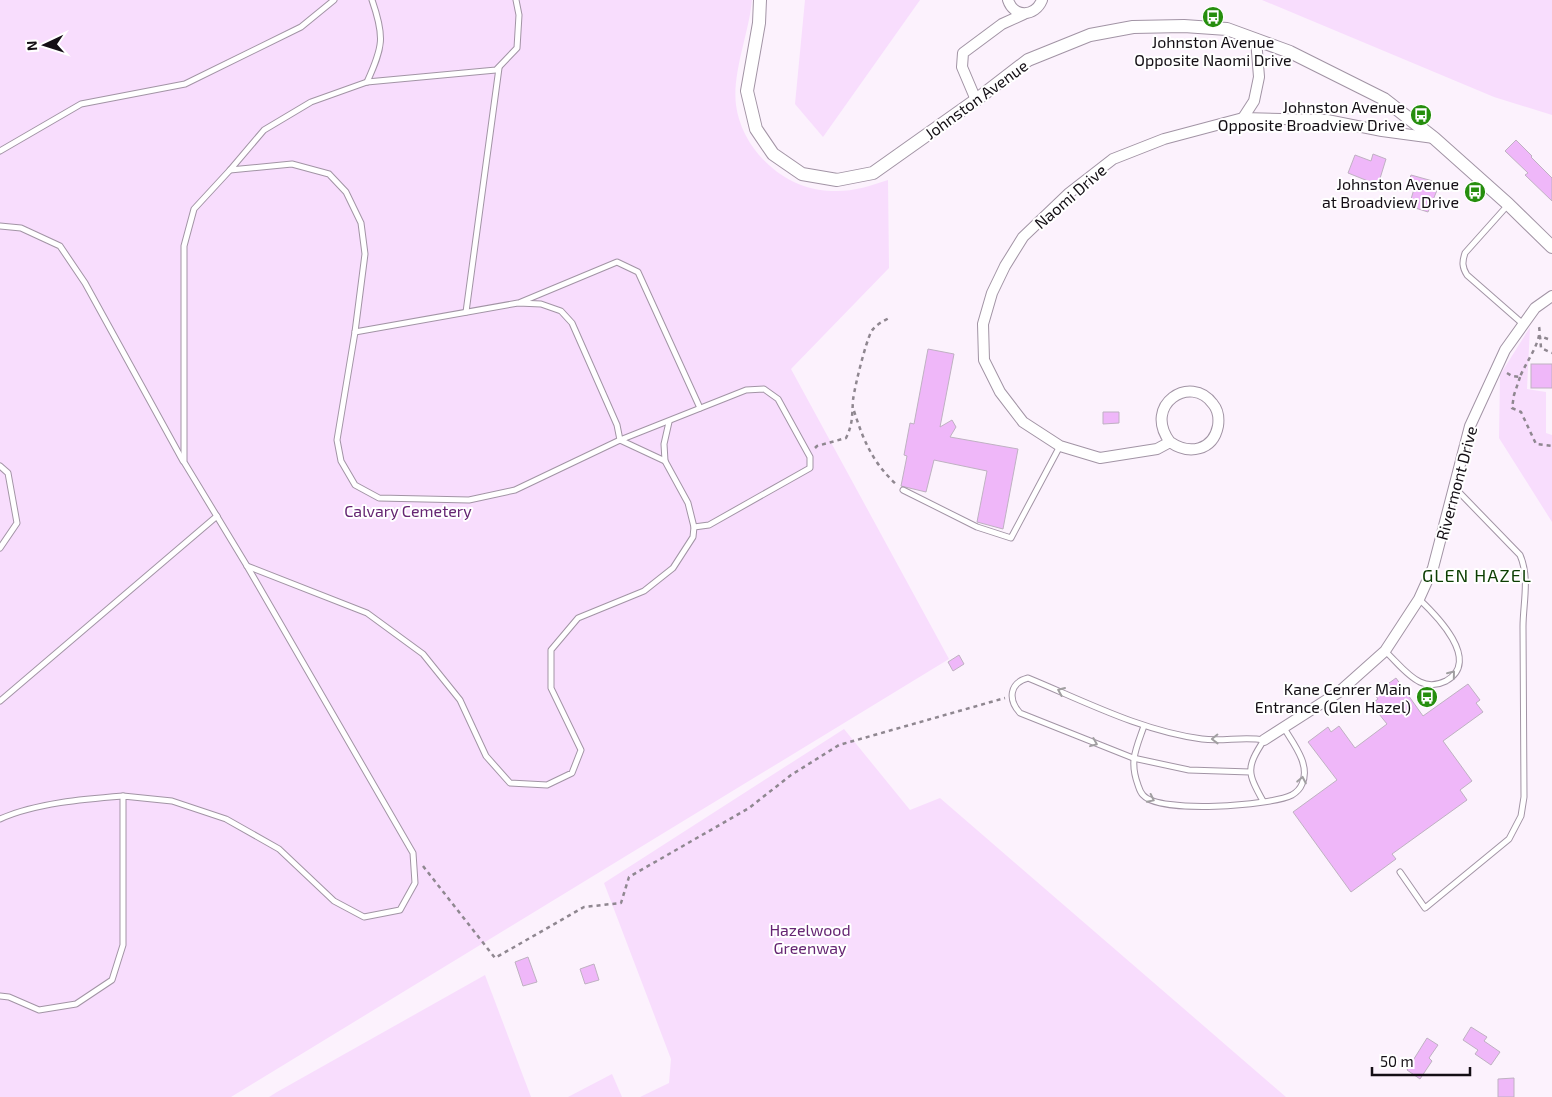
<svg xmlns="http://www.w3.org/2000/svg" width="1552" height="1097" viewBox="0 0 1552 1097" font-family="'Exo 2',sans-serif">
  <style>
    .green { fill: #f8ddfd }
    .building { fill: #efb7f9; stroke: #bfb1c2 }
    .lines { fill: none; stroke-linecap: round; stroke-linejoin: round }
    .service-casing { stroke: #a294a5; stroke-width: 7 }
    .minor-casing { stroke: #a294a5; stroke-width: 12 }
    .tertiary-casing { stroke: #a294a5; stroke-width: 14 }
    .path { stroke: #8f8790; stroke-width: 2.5; stroke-dasharray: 4 4; stroke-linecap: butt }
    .service { stroke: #fff; stroke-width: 5 }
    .minor { stroke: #fff; stroke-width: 10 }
    .tertiary { stroke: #fff; stroke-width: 12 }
    .oneway { stroke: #a19fa1 }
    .labels { text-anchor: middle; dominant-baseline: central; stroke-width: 4; stroke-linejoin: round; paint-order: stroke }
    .poi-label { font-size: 16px; fill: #140f15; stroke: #fff; text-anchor: end }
    .street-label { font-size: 16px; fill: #140f15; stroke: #fff }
    .park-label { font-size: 16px; fill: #652572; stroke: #fff }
    .neighbourhood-label { font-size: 18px; letter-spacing: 1px; fill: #0c3e03; stroke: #fff }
  </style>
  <rect width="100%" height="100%" fill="#fcf2fd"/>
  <!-- green -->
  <g class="green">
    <path d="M0,0H752C749,33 732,73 736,105C742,151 786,191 832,191C852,192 870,186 888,180L889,268L791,369L949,659L231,1097H0Z"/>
    <path d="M805,0H920L823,137L795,104Z"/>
    <path d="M1262,0H1552V115L1494,97Z"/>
    <path d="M1530,327L1527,389L1546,392V433L1552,435V522L1499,438L1500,375Z"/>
    <path d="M844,729L910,810L940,798L1286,1097H640L669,1083L671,1059L604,883Z"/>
    <path d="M485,975L531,1097H269L277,1092Z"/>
    <path d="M612,1074L622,1097H568Z"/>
  </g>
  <!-- building -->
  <g class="building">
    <path d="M1516,140L1532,156L1531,157L1552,178V201L1525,175L1528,173L1505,151Z"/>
    <path d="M1373,154L1386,159L1378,185L1348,173L1355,155L1371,161Z"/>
    <path d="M1411,175L1440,183L1428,212L1409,206L1414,189L1407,187Z"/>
    <path d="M928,349L954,354L940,427L952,420L956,427L950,437L1018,449L1003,529L977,522L987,471L934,460L926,492L901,486L907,456L904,455L910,423L914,424Z"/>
    <rect x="1531" y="364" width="21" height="24"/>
    <path d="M1103,412H1119V423L1103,424Z"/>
    <path d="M959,655L964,664L953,671L948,662Z"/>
    <path d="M1396,678L1423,716L1468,684L1480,700L1476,703L1483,712L1443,741L1472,781L1460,790L1467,800L1392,854L1396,859L1351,892L1293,812L1337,780L1308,742L1328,727L1331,732L1339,726L1355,748L1387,724L1371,704L1378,699L1374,694Z"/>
    <path d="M528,957L537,982L523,986L515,962Z"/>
    <path d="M594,964L599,980L585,984L580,969Z"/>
    <path d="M1471,1027L1487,1037L1484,1041L1500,1052L1491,1065L1475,1054L1478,1050L1463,1040Z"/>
    <path d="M1427,1038L1438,1045L1429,1058L1432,1061L1420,1079L1407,1070Z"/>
    <path d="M1514,1078V1097H1498V1079Z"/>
  </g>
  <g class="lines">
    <!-- service casing -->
    <g class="service-casing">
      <g id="service">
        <path d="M367,82C383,47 385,37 372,0"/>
        <path d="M0,151L81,104L185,84L301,27L334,0"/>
        <path d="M1507,206L1465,253C1462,262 1462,267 1467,275L1523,324"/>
        <path d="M0,226L21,228L60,246L85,283L183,461"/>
        <path d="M521,302L617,262L638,272L700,408"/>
        <path d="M466,312L499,68"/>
        <path d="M355,332L518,303L541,304L561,311L572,323L617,425L620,440L746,390L764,389L778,399L810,457V468L709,525L694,527"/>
        <path d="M665,461L664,444L669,422"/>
        <path d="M0,466L8,473L17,523L0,548"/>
        <path d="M903,490L977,527L1011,538L1060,446"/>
        <path d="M247,566L367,613L423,654L460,700L486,756L510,783L547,785L572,773L581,750L551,688V650L578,618L644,591L673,568L693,537L694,527L688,503L665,461L620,440L515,490L469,500L379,498L355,485L341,461L337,440L355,332L365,254L361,223L346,192L329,174L292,164L230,170L264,130L311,102L367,82L496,70L517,48L519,15L516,0"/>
        <path d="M1385,651C1396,661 1407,676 1420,682C1428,686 1438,685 1446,681C1482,661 1436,615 1419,599"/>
        <path d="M0,701L217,516"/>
        <path d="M1144,726C1136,749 1129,761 1138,785C1139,788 1140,792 1143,795C1159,814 1270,806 1292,795C1297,792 1300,789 1302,784C1311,765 1293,743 1284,728"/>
        <path d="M1250,772L1189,770L1133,758L1020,713C1008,700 1009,683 1028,678C1084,701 1141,731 1202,739C1223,742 1243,736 1264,740C1246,768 1247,772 1263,801"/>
        <path d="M0,819C35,803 85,799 123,796"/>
        <path d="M1400,872L1425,908L1509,839L1521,816L1524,797C1524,741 1523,684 1523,627C1523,603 1530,578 1520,555L1455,488"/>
        <path d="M0,996L9,997L39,1010L76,1004L112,980L123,945V796L172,801L226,819L279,849L334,901L364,917L400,910L415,883L413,853L247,566L184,462V246L194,209L230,170"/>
      </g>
    </g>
    <!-- minor casing -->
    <g class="minor-casing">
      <g id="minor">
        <path d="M1008,0C1014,18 1035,17 1042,0"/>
        <path d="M976,100L962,67L963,53L1002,24L1024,14"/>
        <path d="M1243,118L1254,101L1259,77L1256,39"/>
        <path d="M1170,442C1142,405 1191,373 1213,404C1218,410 1219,419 1218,426C1213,451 1189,455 1170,442L1157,449L1100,458L1060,446L1023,422L1000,392L984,360L983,324L992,293L1005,266L1023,237L1068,194L1113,159L1164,139L1243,118L1327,120L1382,131L1434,138"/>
        <path d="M1264,740L1339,692L1385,651L1419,599L1433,568L1470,426L1505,350L1535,308L1552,296"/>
      </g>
    </g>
    <!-- tertiary casing -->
    <g class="tertiary-casing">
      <path id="tertiary" d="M760,0L759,23L747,91L756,129L773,154L802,174L837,180L873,173L976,100L1028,60L1090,35L1133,27L1184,26L1227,29L1290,52L1384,99L1434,138L1508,204L1552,247"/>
    </g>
    <!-- path -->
    <g class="path">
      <path d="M1548,339L1540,336L1541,348L1552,353"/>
      <path d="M1507,373L1512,376L1520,377C1525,363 1545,338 1538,324"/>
      <path d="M1520,377L1514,395L1512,408L1521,412L1536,444L1552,446"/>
      <path d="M854,411C864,442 873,463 897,485"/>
      <path d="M815,448L817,446L846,438C853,424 852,415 853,400C855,385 865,345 871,332C875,325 882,322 889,318"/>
      <path d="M423,866L495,958L584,907L621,903L629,877L749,808L791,775L839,745L1005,698"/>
    </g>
    <!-- service -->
    <use href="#service" class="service"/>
    <!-- minor -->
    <use href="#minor" class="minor"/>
    <!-- tertiary -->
    <use href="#tertiary" class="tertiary"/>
  </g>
  <!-- one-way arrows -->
  <defs><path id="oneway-chevron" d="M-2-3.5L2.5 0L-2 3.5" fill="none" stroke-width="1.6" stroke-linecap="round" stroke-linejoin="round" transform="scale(1.25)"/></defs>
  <g class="oneway">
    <use href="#oneway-chevron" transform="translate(1452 674) rotate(-51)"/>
    <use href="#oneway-chevron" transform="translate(1061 691) rotate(-157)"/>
    <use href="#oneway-chevron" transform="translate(1215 739) rotate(179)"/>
    <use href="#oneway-chevron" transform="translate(1094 743) rotate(22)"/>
    <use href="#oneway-chevron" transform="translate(1302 780) rotate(-79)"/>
    <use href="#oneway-chevron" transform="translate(1151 799) rotate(26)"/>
  </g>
  <!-- icons -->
  <defs>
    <g id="bus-disc" transform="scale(1.125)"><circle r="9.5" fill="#268e0e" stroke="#fff"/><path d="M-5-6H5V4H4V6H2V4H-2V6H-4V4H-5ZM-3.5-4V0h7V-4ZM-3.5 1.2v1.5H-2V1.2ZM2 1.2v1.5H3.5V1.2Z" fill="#fff"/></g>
  </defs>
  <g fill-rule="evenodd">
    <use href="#bus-disc" x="1213" y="17"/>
    <use href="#bus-disc" x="1421" y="115"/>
    <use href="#bus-disc" x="1475" y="192"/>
    <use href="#bus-disc" x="1427" y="697"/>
  </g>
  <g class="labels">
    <!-- poi labels -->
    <g class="poi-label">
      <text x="1213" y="41" text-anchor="middle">Johnston Avenue<tspan x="1213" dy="18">Opposite Naomi Drive</tspan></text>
      <text x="1405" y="106">Johnston Avenue<tspan x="1405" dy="18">Opposite Broadview Drive</tspan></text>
      <text x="1459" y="183">Johnston Avenue<tspan x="1459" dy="18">at Broadview Drive</tspan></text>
      <text x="1411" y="688">Kane Cenrer Main<tspan x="1411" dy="18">Entrance (Glen Hazel)</tspan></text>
    </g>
    <!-- street labels -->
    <g class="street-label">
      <text transform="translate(976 99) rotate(-36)">Johnston Avenue</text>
      <text transform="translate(1070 196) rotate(-41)">Naomi Drive</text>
      <text transform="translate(1456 483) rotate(-75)">Rivermont Drive</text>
    </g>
    <!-- park labels -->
    <g class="park-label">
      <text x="408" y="510">Calvary Cemetery</text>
      <text x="810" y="929">Hazelwood<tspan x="810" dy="18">Greenway</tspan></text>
    </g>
    <!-- neighbourhood labels -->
    <g class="neighbourhood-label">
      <text x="1477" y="575">GLEN HAZEL</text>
    </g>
  </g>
  <!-- north arrow -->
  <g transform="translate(45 45) rotate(266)" stroke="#ffffff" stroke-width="4" paint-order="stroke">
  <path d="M0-4L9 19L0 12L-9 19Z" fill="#140f15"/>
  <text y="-8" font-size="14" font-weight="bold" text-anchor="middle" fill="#140f15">N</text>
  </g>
  <!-- scale -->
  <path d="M1372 1067v8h98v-8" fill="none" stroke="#140f15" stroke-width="2.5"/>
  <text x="1380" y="1067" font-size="15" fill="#140f15" stroke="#ffffff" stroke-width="4" paint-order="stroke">50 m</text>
</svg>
